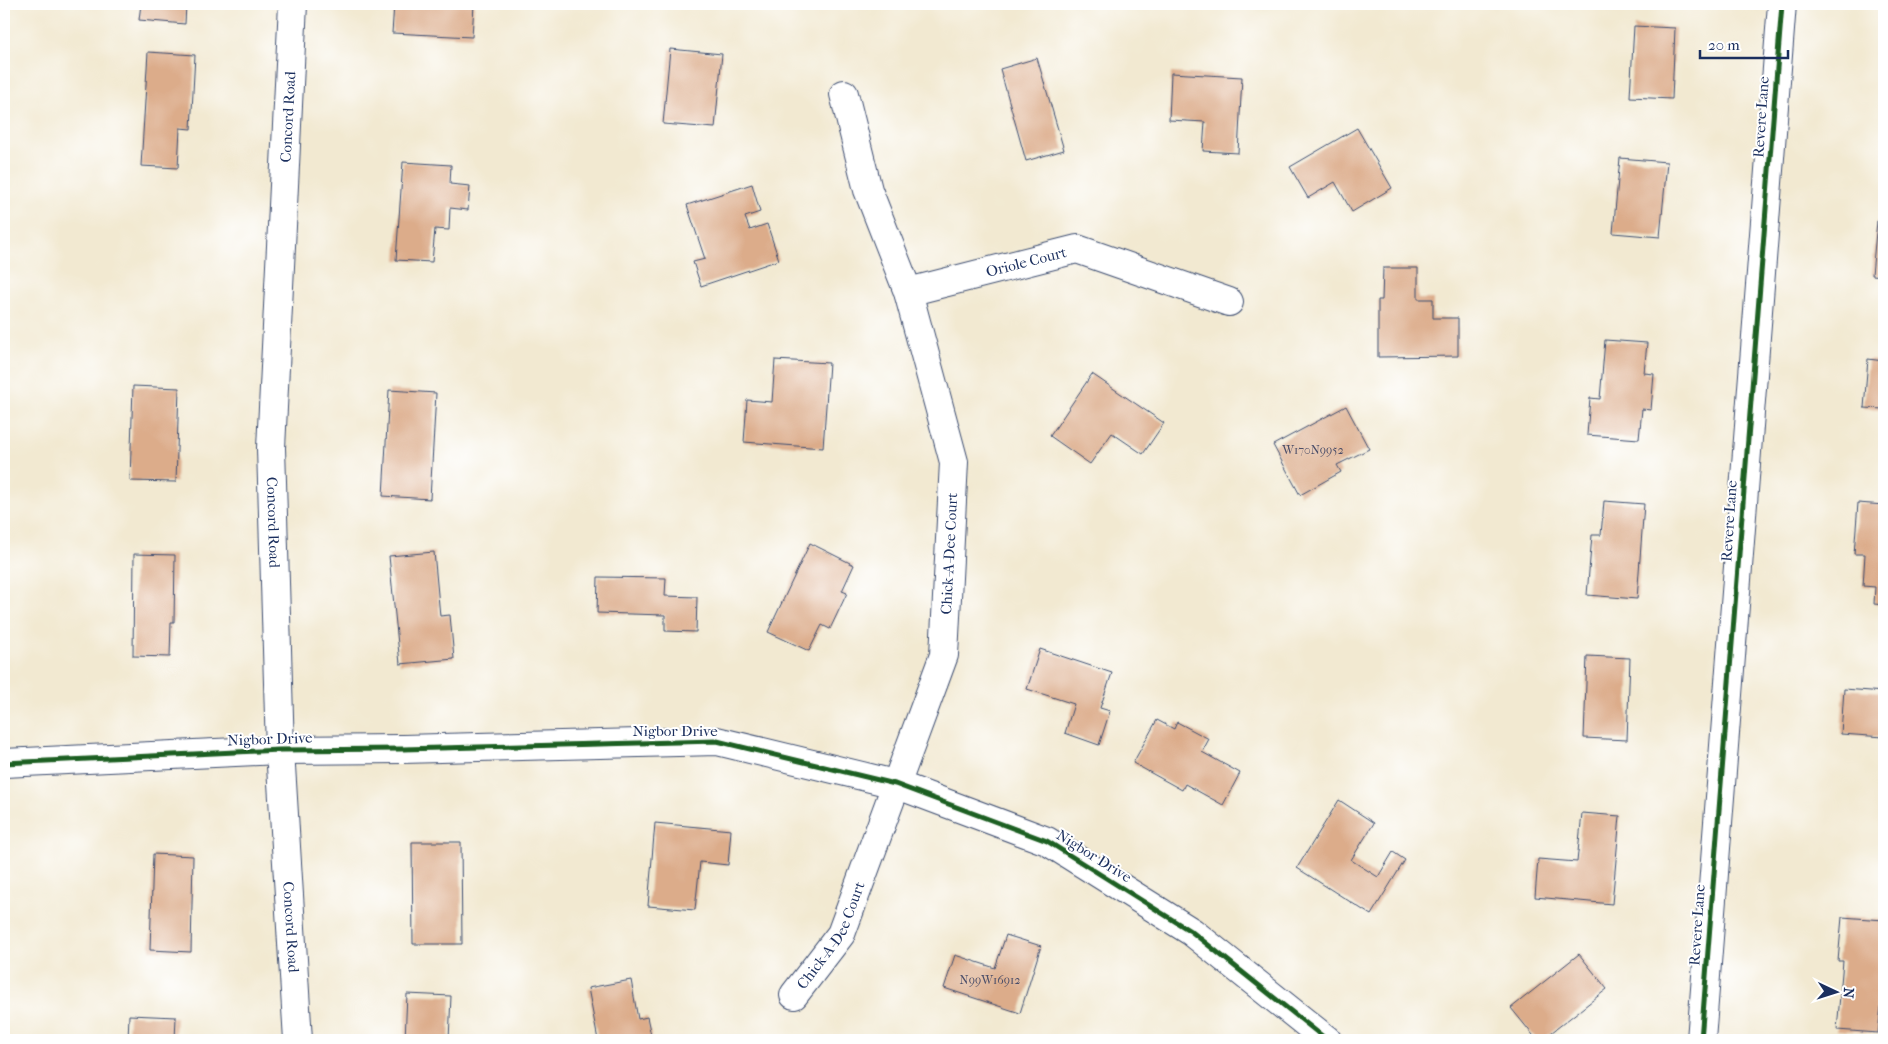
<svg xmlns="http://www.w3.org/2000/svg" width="1888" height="1044" viewBox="0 0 1888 1044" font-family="'IM FELL French Canon',serif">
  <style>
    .building { fill: #dcac8a }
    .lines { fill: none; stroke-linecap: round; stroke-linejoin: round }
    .minor-casing { stroke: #3b4b6f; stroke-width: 30 }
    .minor { stroke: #fff; stroke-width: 28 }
    .cycleway-casing { stroke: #fff; stroke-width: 8 }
    .cycleway { stroke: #1b5e20; stroke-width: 5 }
    .labels { text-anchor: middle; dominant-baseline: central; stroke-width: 4; stroke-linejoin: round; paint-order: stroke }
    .number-label { font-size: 12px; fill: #4b4e69 }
    .street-label { font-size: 15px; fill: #1b2f5e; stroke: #fff }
  </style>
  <rect width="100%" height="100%" fill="#fff"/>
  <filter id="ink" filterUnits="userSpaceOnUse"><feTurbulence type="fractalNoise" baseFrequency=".02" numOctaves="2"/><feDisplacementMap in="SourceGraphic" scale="10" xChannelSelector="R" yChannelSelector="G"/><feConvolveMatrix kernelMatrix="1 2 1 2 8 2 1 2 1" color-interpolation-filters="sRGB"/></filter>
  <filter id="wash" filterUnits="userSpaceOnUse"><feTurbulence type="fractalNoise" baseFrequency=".0096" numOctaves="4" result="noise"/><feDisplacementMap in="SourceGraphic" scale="20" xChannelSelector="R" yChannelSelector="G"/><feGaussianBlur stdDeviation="1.12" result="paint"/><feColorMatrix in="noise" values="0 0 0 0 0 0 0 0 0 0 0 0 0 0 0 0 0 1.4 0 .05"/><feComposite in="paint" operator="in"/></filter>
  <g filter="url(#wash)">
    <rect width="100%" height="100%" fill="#f2e9d1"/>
    <g id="blocks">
      <!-- building -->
      <g class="building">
        <path d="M141,4H186L185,24L139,20Z"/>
        <path d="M394,4H474L472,37L392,33Z"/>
        <path d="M1634,26L1675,28L1672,99L1630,97Z"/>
        <path d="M670,49L722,54L715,128L663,124Z"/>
        <path d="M148,52L195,55L191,129L180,128L178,168L141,166Z"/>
        <path d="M1037,58L1064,150L1026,161L1000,69Z"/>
        <path d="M1171,73L1242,77L1238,153L1203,151L1205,122L1169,120Z"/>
        <path d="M1357,128L1392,188L1352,212L1335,182L1308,198L1290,167Z"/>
        <path d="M1620,158L1667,162L1660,237L1613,233Z"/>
        <path d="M403,162L451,165L450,184L470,186L468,210L450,208L449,230L435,229L432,262L396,260Z"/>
        <path d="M752,184L760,212L745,217L750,230L767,224L779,260L701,286L693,262L705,259L687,205Z"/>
        <path d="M1877,221L1884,222V276L1872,275Z"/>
        <path d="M1383,268H1418V299H1433V318H1458V356L1378,357V300H1382Z"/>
        <path d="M1605,340L1647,343L1644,373L1654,374L1651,410L1642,409L1639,439L1587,435L1590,398L1600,399Z"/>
        <path d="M1868,359L1884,361V409L1864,408Z"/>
        <path d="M775,360L829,363L823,448L744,442L747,400L772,402Z"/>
        <path d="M1092,374L1164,423L1143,454L1112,433L1090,464L1050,436Z"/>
        <path d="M133,386L179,388L176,482L130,481Z"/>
        <path d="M389,390L436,393L430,499L383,496Z"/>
        <path d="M1346,406L1369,449L1337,465L1341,472L1300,495L1273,445Z"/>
        <path d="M1604,501L1644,504L1637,599L1587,595L1592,535H1601Z"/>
        <path d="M1858,503L1884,505V605L1874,604L1875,587L1863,586L1865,554H1854Z"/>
        <path d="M810,543L854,565L842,591L847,593L830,629L822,625L809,651L768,632Z"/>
        <path d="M434,552L440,616L450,615L454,659L400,664L389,556Z"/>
        <path d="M134,554L175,555L174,622H171L170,657L133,656Z"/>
        <path d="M598,577L666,578L665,596L697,597L696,632L665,631V615L597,613Z"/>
        <path d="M1040,649L1112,673L1100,708L1110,711L1099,745L1065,733L1074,704L1027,689Z"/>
        <path d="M1587,656L1630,658L1627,740L1584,738Z"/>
        <path d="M1844,689L1884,692V737L1841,734Z"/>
        <path d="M1157,720L1174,729L1177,722L1209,739L1202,752L1240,773L1223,805L1185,784L1182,790L1133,763Z"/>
        <path d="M1339,800L1374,823L1351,860L1378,877L1393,852L1405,860L1371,915L1297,868Z"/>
        <path d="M1582,813L1620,816L1612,904L1535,897L1538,859L1577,862Z"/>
        <path d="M655,823L731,830L728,865L700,862L695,910L648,906Z"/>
        <path d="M412,842H461L462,944H413Z"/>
        <path d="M153,854L193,856L191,952L150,950Z"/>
        <path d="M1842,917L1884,920V980L1878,1033L1837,1030L1843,961H1838Z"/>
        <path d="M1006,935L1041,946L1020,1013L944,988L955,955L995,968Z"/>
        <path d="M1579,954L1607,989L1542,1040H1537L1511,1008Z"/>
        <path d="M631,980L638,1019L647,1017L652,1040H598L588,988Z"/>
        <path d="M407,994L451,996L449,1040H405Z"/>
        <path d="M129,1015L176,1017L175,1040H128Z"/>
      </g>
    </g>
  </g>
  <g filter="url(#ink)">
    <use href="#blocks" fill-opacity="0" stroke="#3b4b6f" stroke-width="1"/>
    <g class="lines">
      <!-- minor casing -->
      <g class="minor-casing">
        <g id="minor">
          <path id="s1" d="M293,4L271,448L280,750L298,1040"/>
          <path id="s2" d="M908,292L1077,249L1229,302"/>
          <path d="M4,763L280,750L403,749L717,741L895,784L1047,841L1192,932L1327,1040"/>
          <path id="s3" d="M794,995L841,934L944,655L954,462L908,292L868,190L844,94"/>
          <path d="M1701,1040L1782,4"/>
        </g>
      </g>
      <!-- minor -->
      <use href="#minor" class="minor"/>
      <!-- cycleway casing -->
      <g class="cycleway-casing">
        <g id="cycleway">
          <path d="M4,763L280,750L403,749L717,741L895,784L1047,841L1192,932L1327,1040"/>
          <path d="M1701,1040L1782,4"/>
        </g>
      </g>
      <!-- cycleway -->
      <use href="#cycleway" class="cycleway"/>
    </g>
  </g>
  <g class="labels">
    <!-- number labels -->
    <g class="number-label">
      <text x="1313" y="450">W170N9952</text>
      <text x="990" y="980">N99W16912</text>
    </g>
    <!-- street labels -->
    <g class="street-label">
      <text transform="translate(288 117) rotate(-87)">Concord Road</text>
      <text transform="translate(1761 117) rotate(-86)">Revere Lane</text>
      <text stroke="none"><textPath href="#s2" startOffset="122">Oriole Court</textPath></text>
      <text transform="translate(1729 521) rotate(-86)">Revere Lane</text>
      <text stroke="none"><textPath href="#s1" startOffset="519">Concord Road</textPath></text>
      <text stroke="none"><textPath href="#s3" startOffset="476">Chick-A-Dee Court</textPath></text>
      <text x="675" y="731">Nigbor Drive</text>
      <text transform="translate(270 739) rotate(-2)">Nigbor Drive</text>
      <text transform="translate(1094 856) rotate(32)">Nigbor Drive</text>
      <text transform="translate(1697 925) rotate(-86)">Revere Lane</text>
      <text stroke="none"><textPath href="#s1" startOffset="924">Concord Road</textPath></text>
      <text stroke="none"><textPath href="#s3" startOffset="71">Chick-A-Dee Court</textPath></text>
    </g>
  </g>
  <!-- margin -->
  <rect width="1888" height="1044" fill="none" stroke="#fff" stroke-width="20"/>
  <!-- north arrow -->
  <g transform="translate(1836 992) rotate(94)" stroke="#ffffff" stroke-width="4" paint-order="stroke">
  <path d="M0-4L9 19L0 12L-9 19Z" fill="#1b2f5e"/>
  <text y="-8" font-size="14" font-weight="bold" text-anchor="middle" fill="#1b2f5e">N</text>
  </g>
  <!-- scale -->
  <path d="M1700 50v8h88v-8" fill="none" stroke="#1b2f5e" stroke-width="2.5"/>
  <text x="1708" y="50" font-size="15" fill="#1b2f5e" stroke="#ffffff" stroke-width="4" paint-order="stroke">20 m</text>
</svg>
